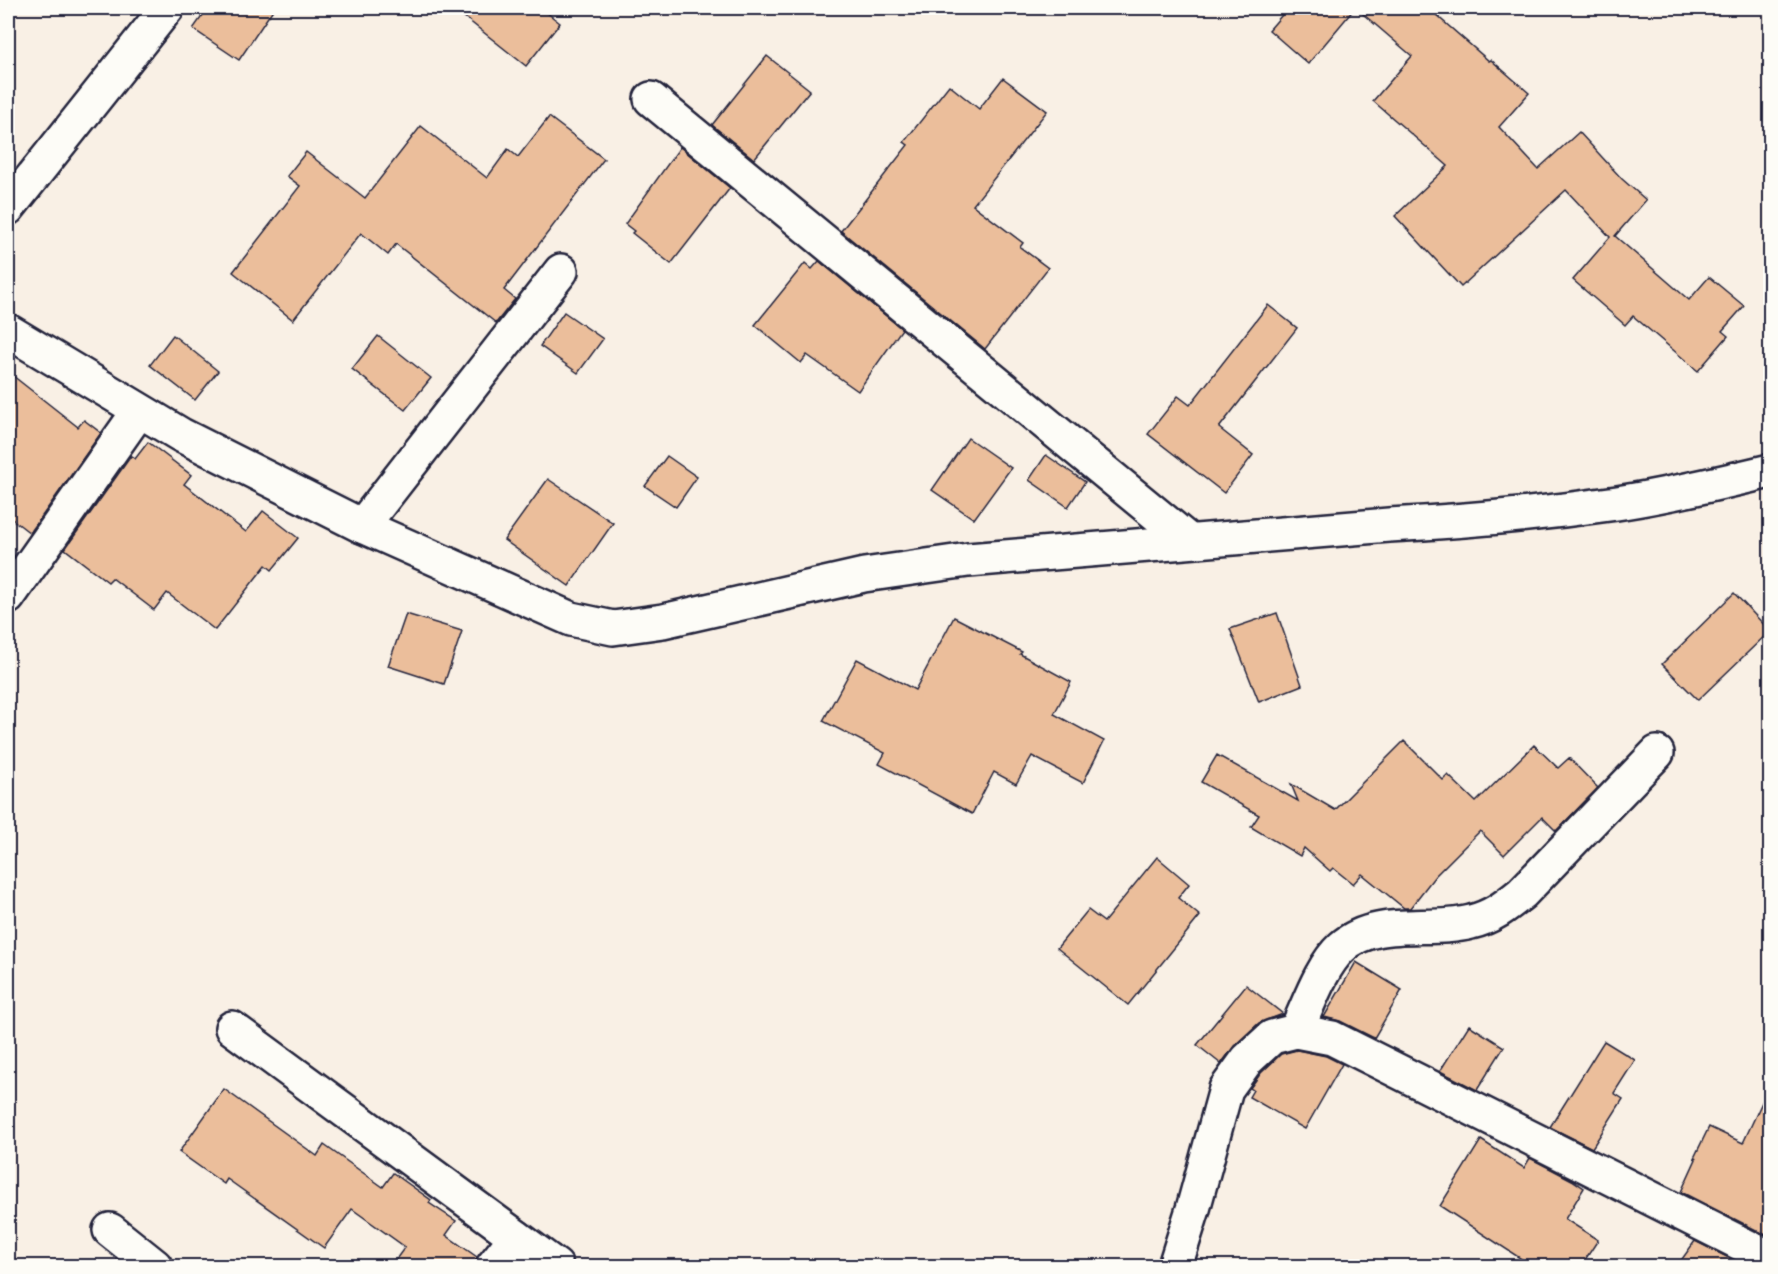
<svg xmlns="http://www.w3.org/2000/svg" width="1778" height="1274" viewBox="0 0 1778 1274" font-family="'Playpen Sans',sans-serif">
  <style>
    .building { fill: #ebbe9b; stroke: #22223b; stroke-width: 1.5 }
    .lines { fill: none; stroke-linecap: round; stroke-linejoin: round }
    .minor-casing { stroke: #22223b; stroke-width: 38 }
    .minor { stroke: #fdfcf7; stroke-width: 33 }
  </style>
  <rect width="100%" height="100%" fill="#f9f0e5"/>
  <filter id="ink" filterUnits="userSpaceOnUse"><feTurbulence type="fractalNoise" baseFrequency=".0167" numOctaves="2"/><feDisplacementMap in="SourceGraphic" scale="12" xChannelSelector="R" yChannelSelector="G"/><feConvolveMatrix kernelMatrix="1 2 1 2 8 2 1 2 1" color-interpolation-filters="sRGB"/></filter>
  <g filter="url(#ink)">
    <!-- building -->
    <g class="building">
      <path d="M208,8H274L239,60L193,29Z"/>
      <path d="M453,8H541L560,23L526,66Z"/>
      <path d="M1288,8H1355L1308,64L1269,30Z"/>
      <path d="M1356,8H1428L1489,61L1491,60L1529,93L1499,127L1538,169L1579,132L1622,179L1646,200L1615,236L1689,300L1709,277L1744,306L1722,331L1728,336L1698,371L1633,316L1625,325L1573,280L1610,237L1566,190L1461,287L1395,216L1448,166L1373,101L1412,56Z"/>
      <path d="M767,56L810,90L754,159L712,125Z"/>
      <path d="M1003,78L1047,111L973,205L1023,243L1020,247L1048,268L985,349L841,231L908,145L904,142L949,85L979,109Z"/>
      <path d="M549,117L604,159L504,290L515,299L496,323L396,244L388,255L361,233L293,320L233,272L300,186L287,176L306,152L365,198L421,126L487,178L508,149L518,157Z"/>
      <path d="M680,147L730,188L671,264L632,233L634,231L625,224Z"/>
      <path d="M819,261L902,329L858,391L807,355L801,363L755,325L805,263L812,269Z"/>
      <path d="M1268,305L1297,328L1219,428L1253,455L1224,493L1148,434L1178,396L1190,405Z"/>
      <path d="M564,312L603,339L578,373L540,346Z"/>
      <path d="M173,335L218,371L195,400L150,365Z"/>
      <path d="M378,336L431,378L405,410L352,369Z"/>
      <path d="M8,372L78,427L84,420L101,433L30,533L8,516Z"/>
      <path d="M968,438L1011,468L974,519L932,490Z"/>
      <path d="M148,442L191,475L184,484L246,532L263,511L298,538L272,570L266,565L215,630L167,593L154,610L112,578L108,582L65,549L131,456L135,459Z"/>
      <path d="M1046,455L1085,482L1068,507L1029,480Z"/>
      <path d="M667,456L697,477L676,507L645,486Z"/>
      <path d="M548,479L613,523L569,586L504,540Z"/>
      <path d="M1734,593L1770,631L1698,700L1662,664Z"/>
      <path d="M1277,613L1302,685L1259,702L1230,629Z"/>
      <path d="M406,614L462,631L444,684L388,666Z"/>
      <path d="M954,617L1022,652L1020,654L1071,682L1054,714L1104,741L1083,783L1032,756L1016,784L994,772L972,814L879,764L885,753L823,721L857,659L915,690Z"/>
      <path d="M1404,741L1443,780L1448,775L1476,802L1534,745L1558,768L1569,758L1598,788L1556,831L1542,817L1504,855L1480,831L1435,876L1410,908H1404L1362,874L1353,884L1333,868L1330,871L1304,848L1300,856L1251,827L1259,815L1201,782L1217,755L1298,801L1291,784L1335,810Z"/>
      <path d="M1157,857L1189,884L1178,898L1200,916L1128,1005L1057,948L1088,910L1104,922Z"/>
      <path d="M1356,962L1402,990L1374,1038L1340,1021L1324,1017Z"/>
      <path d="M1246,985L1283,1014L1259,1023L1234,1046L1221,1064L1197,1045Z"/>
      <path d="M1469,1025L1504,1047L1477,1090L1440,1071Z"/>
      <path d="M1604,1041L1635,1060L1614,1093L1623,1099L1592,1148L1550,1127Z"/>
      <path d="M1297,1050L1326,1056L1342,1064L1305,1129L1249,1097L1253,1090L1250,1088L1261,1073L1281,1054Z"/>
      <path d="M1770,1085V1237L1681,1192L1696,1159L1694,1158L1709,1127L1743,1143Z"/>
      <path d="M224,1089L317,1156L324,1145L383,1187L393,1173L431,1200L429,1203L456,1221L446,1235L477,1257L475,1266H391L405,1247L352,1209L324,1248L227,1179L224,1184L179,1152Z"/>
      <path d="M1481,1140L1524,1168L1530,1158L1572,1180L1584,1188L1565,1219L1598,1240L1581,1266H1532L1440,1206Z"/>
      <path d="M1695,1241L1745,1266H1677Z"/>
    </g>
    <g class="lines">
      <!-- minor casing -->
      <g class="minor-casing">
        <g id="minor">
          <path d="M651,99L1189,541"/>
          <path d="M8,208L167,8"/>
          <path d="M8,331L181,435L362,526L571,619L613,628L663,621L864,575L968,560L1389,525C1465,521 1541,514 1617,503C1669,495 1720,483 1770,471"/>
          <path d="M362,526L561,271"/>
          <path d="M8,597L139,411"/>
          <path d="M232,1028L556,1266"/>
          <path d="M1296,1031C1308,1006 1321,966 1342,947C1376,916 1430,933 1471,922C1492,917 1506,906 1522,893L1657,753"/>
          <path d="M110,1230L155,1266"/>
          <path d="M493,1266L516,1237"/>
          <path d="M1175,1266L1193,1209L1226,1089L1247,1060L1272,1037L1296,1031L1332,1038L1770,1258"/>
        </g>
      </g>
      <!-- minor -->
      <use href="#minor" class="minor"/>
    </g>
  </g>
  <!-- margin -->
  <rect width="1778" height="1274" fill="none" stroke="#fdfcf7" stroke-width="30"/>
  <rect x="15" y="15" width="1748" height="1244" fill="none" stroke="#22223b" stroke-width="2" filter="url(#ink)"/>
</svg>
